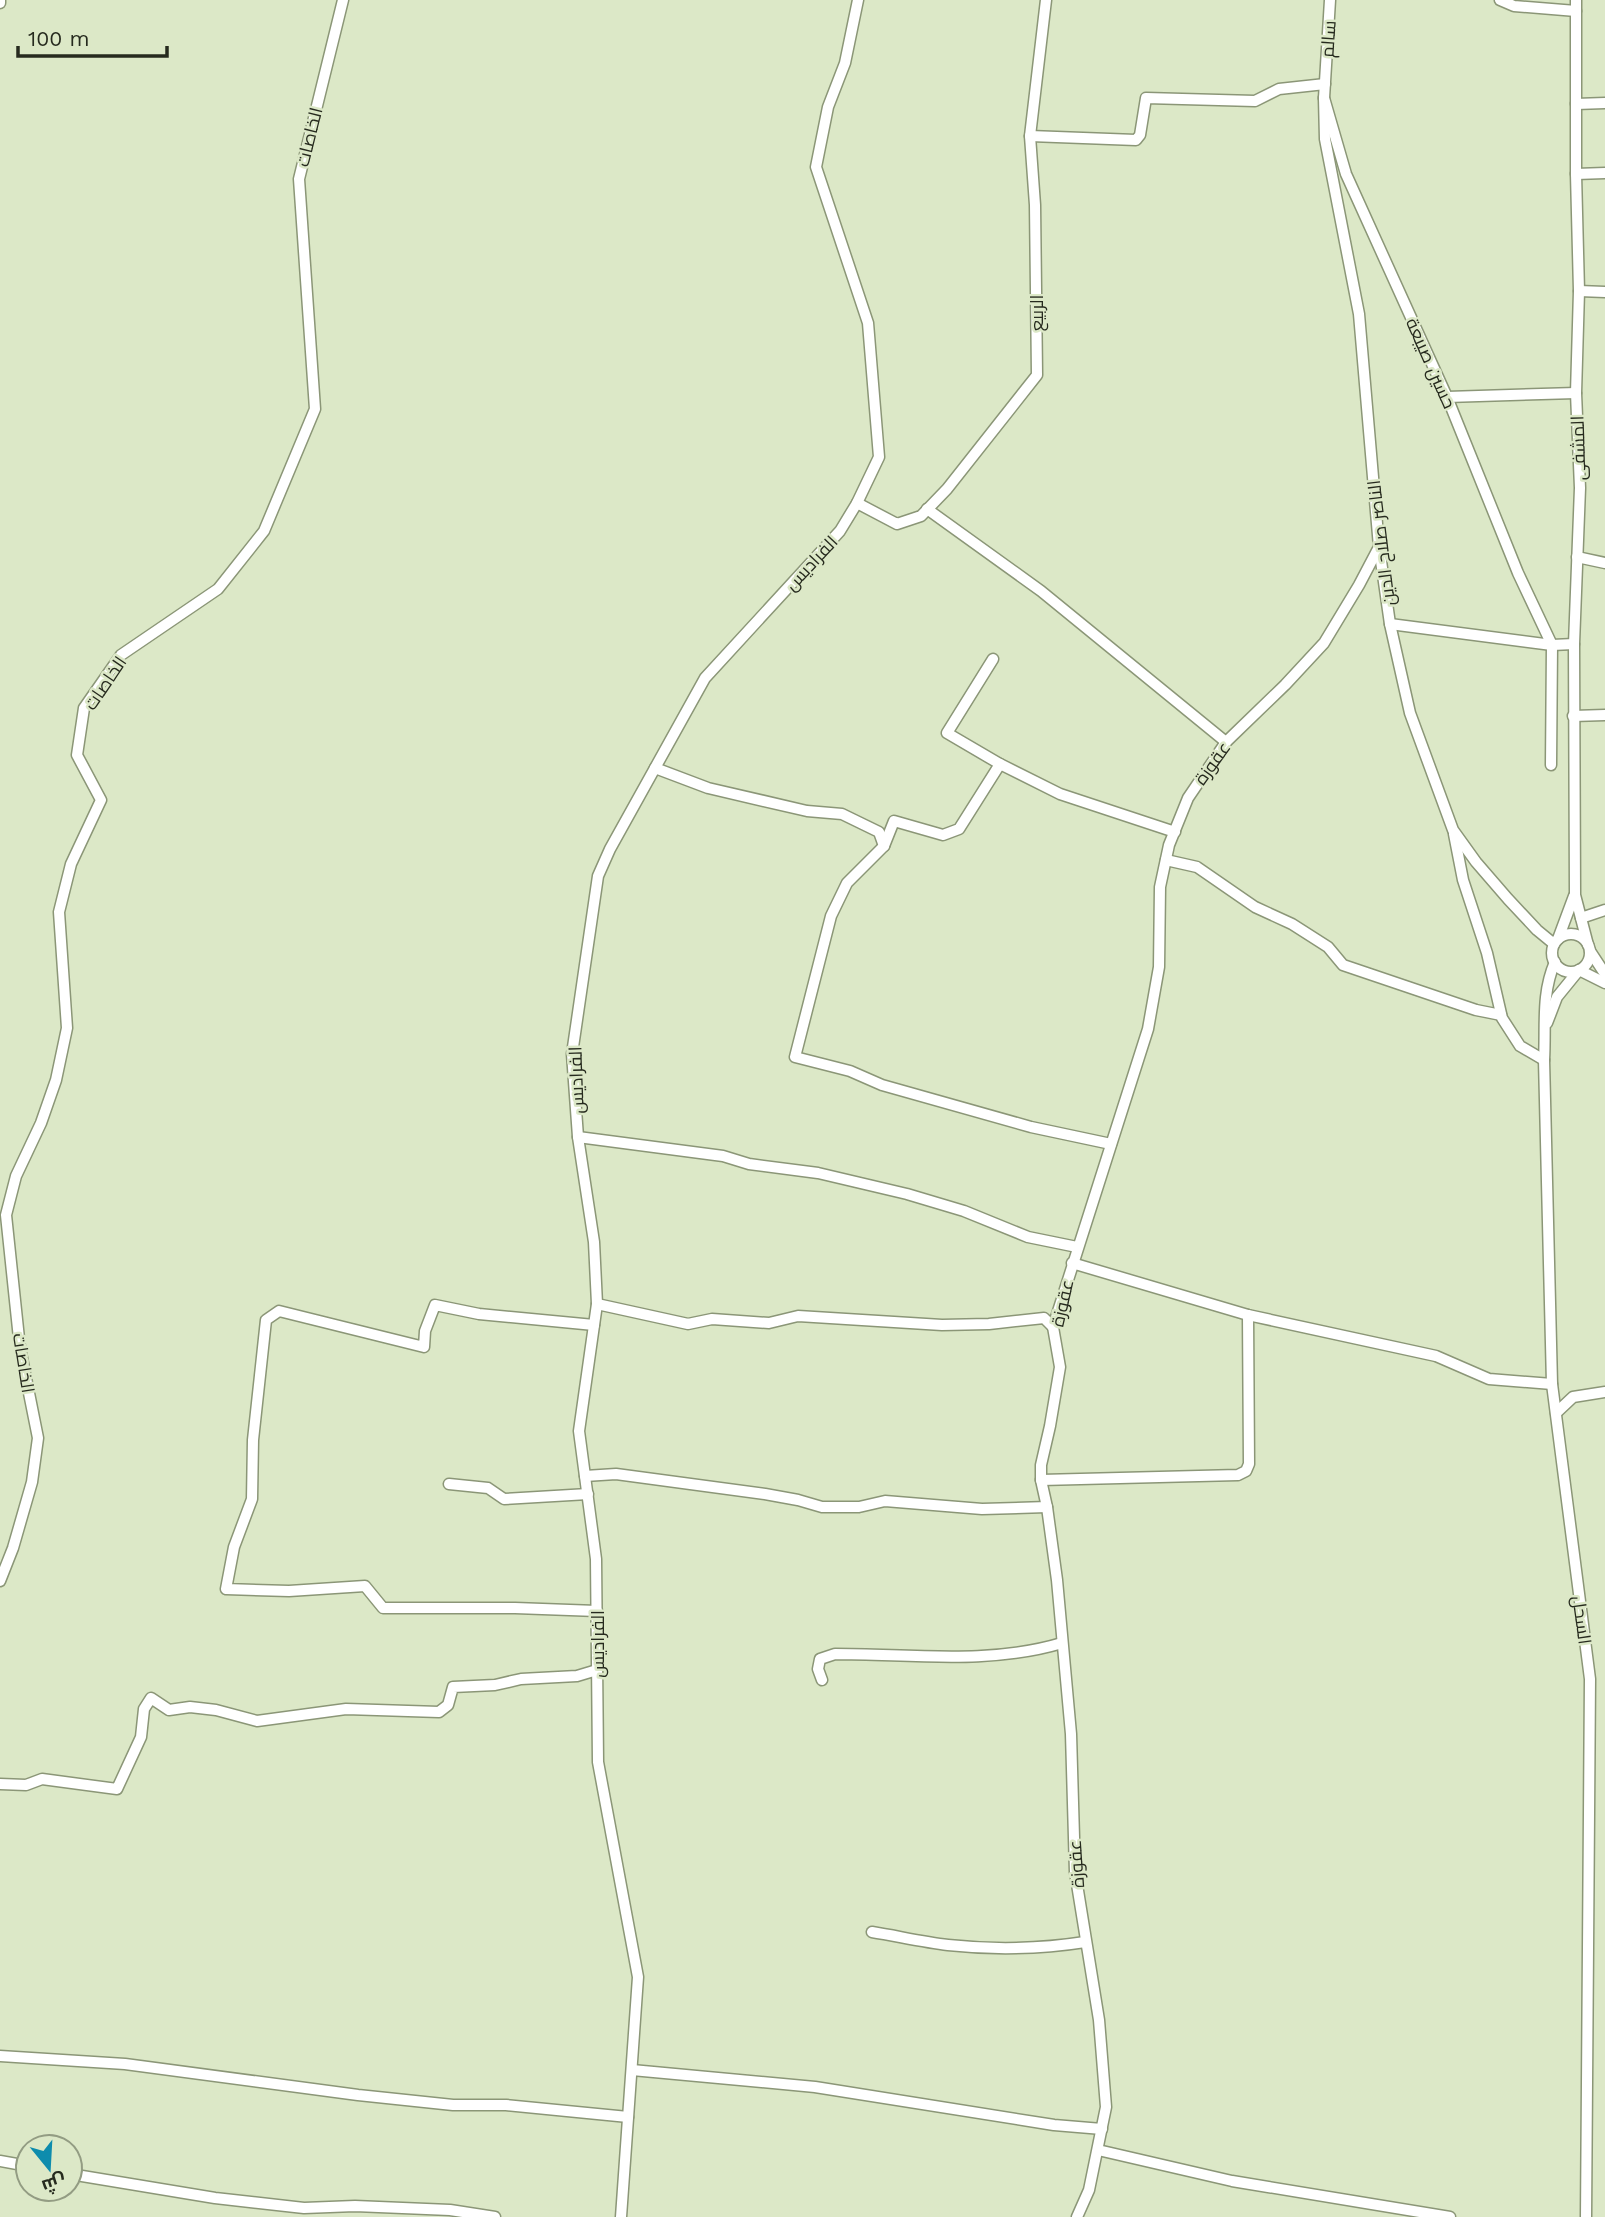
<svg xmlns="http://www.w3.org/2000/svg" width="1605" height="2217" viewBox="0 0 1605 2217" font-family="'Work Sans',Cairo,sans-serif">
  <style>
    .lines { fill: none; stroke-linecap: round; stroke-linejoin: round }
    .minor-casing { stroke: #8b9677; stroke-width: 13 }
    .minor { stroke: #fff; stroke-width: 10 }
    .labels { text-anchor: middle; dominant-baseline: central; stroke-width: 5; stroke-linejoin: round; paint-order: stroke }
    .street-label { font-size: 18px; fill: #262a1e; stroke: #dce8c7 }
  </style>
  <rect width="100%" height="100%" fill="#dce8c7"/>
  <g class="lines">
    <!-- minor casing -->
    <g class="minor-casing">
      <g id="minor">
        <path d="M1330,0L1324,98L1346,174L1447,397L1518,573L1552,645L1551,765"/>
        <path d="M1500,0L1514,6L1576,11"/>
        <path d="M1576,0V174L1579,291L1576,393L1580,488L1574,644L1575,895L1588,945"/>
        <path d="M0,3V0"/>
        <path d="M1324,98L1325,139L1359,314L1379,547L1390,624L1410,713L1453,830L1476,862L1508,899L1537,930L1554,944"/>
        <path d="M1576,104L1605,103"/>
        <path d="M1030,136L1136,140L1140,135L1146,98L1255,101L1279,89L1325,84"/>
        <path d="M1576,174L1605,173"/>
        <path d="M1579,291L1605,292"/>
        <path d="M1447,397L1576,393"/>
        <path d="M857,503L897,524L921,516L947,489L1037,375L1035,205L1030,136L1046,0"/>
        <path d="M927,509L1041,591L1226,742"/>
        <path d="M1577,557L1605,563"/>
        <path d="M1390,624L1552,645L1574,644"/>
        <path d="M993,659L947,733L1000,764"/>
        <path d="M1573,716L1605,715"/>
        <path d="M655,768L708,788L807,811L842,814L879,832L884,846"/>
        <path d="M1454,834L1463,880L1487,953L1502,1018L1520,1046L1544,1060"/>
        <path d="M1166,860L1197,867L1255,907L1292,924L1328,947L1343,965L1476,1010L1501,1015"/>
        <path d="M1581,918L1605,910"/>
        <circle cx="1571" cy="953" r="19"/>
        <path d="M1558,939L1574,896"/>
        <path d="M1590,951L1605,974"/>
        <path d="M1555,962C1541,994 1546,1026 1544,1060L1552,1384L1590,1679L1586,2217"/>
        <path d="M1547,1023L1557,997L1579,970L1605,983"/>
        <path d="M578,1137L723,1156L749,1164L818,1173L907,1194L964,1211L1028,1237L1077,1247"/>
        <path d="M1111,1144L1031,1127L882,1085L850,1071L795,1057L831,916L847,883L884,846L894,821L943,835L959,829L1000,764L1060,794L1175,832"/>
        <path d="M597,1304L688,1324L712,1319L769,1323L798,1316L942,1325L989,1324L1044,1318L1053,1327"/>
        <path d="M1248,1315L1436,1356L1489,1379L1552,1384"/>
        <path d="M594,1325L479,1314L435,1305L425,1331L424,1347L279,1311L266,1320L253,1440L252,1499L234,1547L226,1589L289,1591L365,1586L383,1608H515L597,1611"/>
        <path d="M1556,1413L1573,1397L1605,1392"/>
        <path d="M585,1476L616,1474L765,1494L798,1500L822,1507H859L885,1501L982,1509L1047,1507"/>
        <path d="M1041,1480L1238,1475L1246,1471L1249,1464L1248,1315L1072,1263"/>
        <path d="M449,1484L488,1488L504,1499L588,1494"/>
        <path d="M0,1581L13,1548L32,1482L38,1438L20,1348L6,1215L16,1176L41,1123L56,1080L67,1028L59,912L71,864L101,800L77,755L84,708L121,655L218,589L264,531L315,409L299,179L343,0"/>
        <path d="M822,1680L818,1669L820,1659L835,1654C910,1654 989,1665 1062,1643"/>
        <path d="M0,1784L26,1785L42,1779L117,1789L141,1737L144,1709L151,1698L169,1710L190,1707L216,1710L257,1721L346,1709L439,1712L448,1705L453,1687L495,1685L521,1679L577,1676L597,1670"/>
        <path d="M872,1932C897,1936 923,1942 948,1945C994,1950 1040,1949 1085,1942"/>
        <path d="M0,2056L125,2064L358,2095L453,2105H506L628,2117"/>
        <path d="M632,2070L815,2087L1054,2125L1102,2129"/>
        <path d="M1098,2150L1232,2181L1450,2217"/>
        <path d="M0,2161L28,2166"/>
        <path d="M70,2174L215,2198L304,2208L355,2206L450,2210L495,2217"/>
        <path d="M621,2217L638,1977L598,1762L596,1559L579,1431L597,1304L594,1242L578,1137L572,1054L598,876L610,849L705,678L840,531L857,503L879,457L868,323L816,167L828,107L845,63L858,0"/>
        <path d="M1077,2217L1089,2190L1106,2107L1099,2020L1075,1872L1071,1734L1057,1580L1047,1507L1041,1480V1465L1050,1426L1060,1367L1053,1327L1148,1029L1159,967L1160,887L1169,845L1188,798L1226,742L1285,685L1324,643L1359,585L1379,547"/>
      </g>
    </g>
    <!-- minor -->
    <use href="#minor" class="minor"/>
  </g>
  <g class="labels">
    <!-- street labels -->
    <g class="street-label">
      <text transform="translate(1328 39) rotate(-86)">سالم</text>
      <text transform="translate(309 137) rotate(-76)">الخاصات</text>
      <text transform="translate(1036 313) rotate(-90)">الربيع</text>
      <text transform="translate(1431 363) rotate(66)">حسين صيبعة</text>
      <text transform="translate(1578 448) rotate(-92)">المشفى</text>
      <text transform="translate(1381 543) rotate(-97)">الناصر صلاح الدين</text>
      <text transform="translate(811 563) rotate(-47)">الفراديس</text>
      <text transform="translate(105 683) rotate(-56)">الخاصات</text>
      <text transform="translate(1212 763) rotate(-54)">عقوزة</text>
      <text transform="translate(576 1080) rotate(-92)">الفراديس</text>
      <text transform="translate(1062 1303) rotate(-77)">عقوزة</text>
      <text transform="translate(24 1363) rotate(81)">الخاصات</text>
      <text transform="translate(1582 1620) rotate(82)">السحل</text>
      <text transform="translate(597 1644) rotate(-90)">الفراديس</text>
      <text transform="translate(1076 1864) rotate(-94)">عقوزة</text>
    </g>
  </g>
  <!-- north arrow -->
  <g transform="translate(49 2168) rotate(162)"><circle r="33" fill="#dce8c7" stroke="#939c83" stroke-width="2"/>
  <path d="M0-5L12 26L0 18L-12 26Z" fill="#0e8cad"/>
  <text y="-10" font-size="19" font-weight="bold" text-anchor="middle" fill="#262a1e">ش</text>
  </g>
  <!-- scale -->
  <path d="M18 46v10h149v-10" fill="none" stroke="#262a1e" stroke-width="3.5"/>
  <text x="28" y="46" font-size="21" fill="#262a1e" stroke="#dce8c7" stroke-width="5" paint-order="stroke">100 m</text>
</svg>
